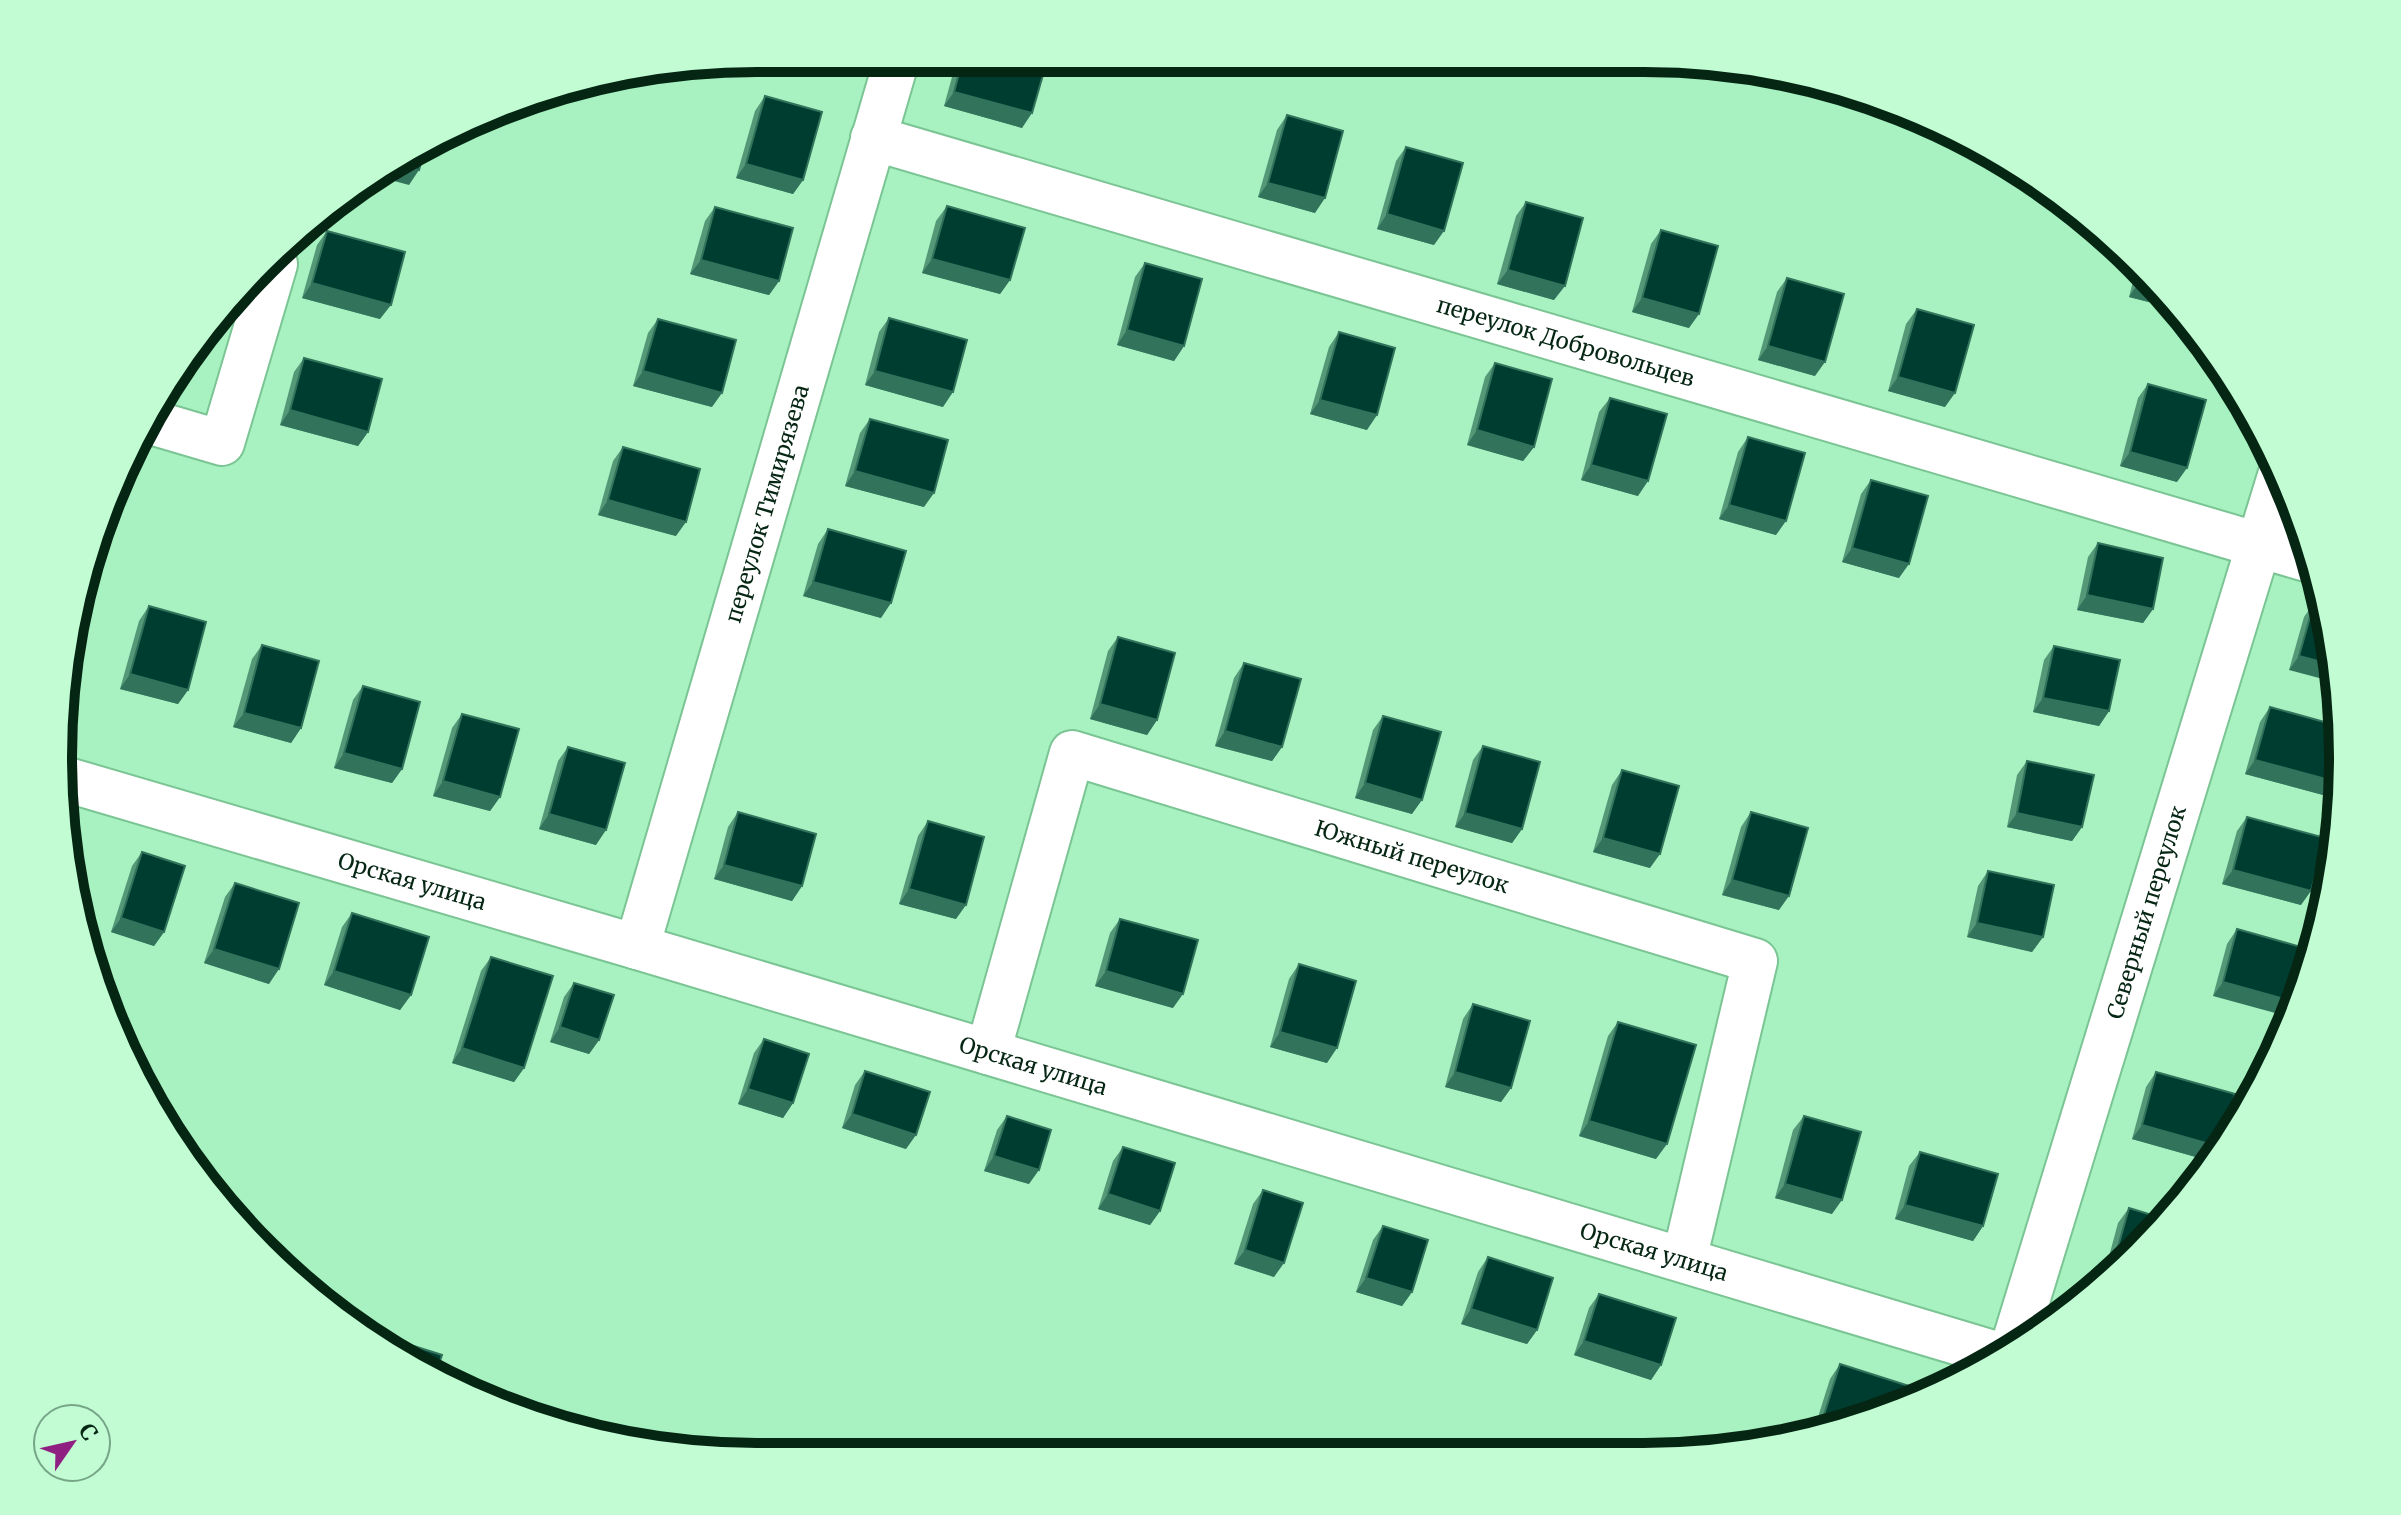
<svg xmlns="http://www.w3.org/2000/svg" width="2401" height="1515" viewBox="0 0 2401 1515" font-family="Merriweather,serif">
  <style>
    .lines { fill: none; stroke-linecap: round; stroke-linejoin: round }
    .minor-casing { stroke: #7bc494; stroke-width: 48 }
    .minor { stroke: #fff; stroke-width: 44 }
    .wall { fill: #549878 }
    .shaded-wall { fill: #32735c }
    .building { fill: #003d31; stroke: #32735c; stroke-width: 2 }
    .labels { text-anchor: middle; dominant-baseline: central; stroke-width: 8; stroke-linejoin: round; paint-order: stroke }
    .street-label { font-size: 22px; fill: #062614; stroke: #c1fcd3 }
    .rim { fill: none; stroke: #062614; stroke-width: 10 }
  </style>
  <rect width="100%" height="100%" fill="#a7f2c0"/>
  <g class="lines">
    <!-- minor casing -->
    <g class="minor-casing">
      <g id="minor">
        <path id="s1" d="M873,138L2313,561"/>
        <path d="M154,423L222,443L275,264"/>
        <path id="s2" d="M61,778L637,947L2003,1356"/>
        <path id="s3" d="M637,947L897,59"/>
        <path id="s4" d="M988,1052L1072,753L1755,961L1684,1260"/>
        <path id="s5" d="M2012,1350L2280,476"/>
      </g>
    </g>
    <!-- minor -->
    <use href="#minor" class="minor"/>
  </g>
  <!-- wall -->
  <g class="wall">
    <path d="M957,59L1042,60L1022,128L944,106Z"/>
    <path d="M765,96L803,180L793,194L736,178L755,111Z"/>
    <path d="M1287,115L1315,213L1258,197L1277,130Z"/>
    <path d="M1406,147L1434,245L1377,229L1396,161Z"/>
    <path d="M1526,202L1554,300L1497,284L1516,216Z"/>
    <path d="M947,206L1010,280L1000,294L922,273L936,221Z"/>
    <path d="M715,207L779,281L769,295L690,274L705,221Z"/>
    <path d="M1661,230L1689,328L1632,312L1651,244Z"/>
    <path d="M327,231L380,319L302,298L317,245Z"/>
    <path d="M1145,263L1184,346L1174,361L1117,345L1135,277Z"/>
    <path d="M2137,266L2170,297L2180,310L2129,297Z"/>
    <path d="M1787,278L1815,376L1758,360L1777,292Z"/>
    <path d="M1917,309L1945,407L1888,391L1906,324Z"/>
    <path d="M889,318L943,407L865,385L879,332Z"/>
    <path d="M658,319L712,407L633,386L648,333Z"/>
    <path d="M1339,332L1367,430L1310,414L1329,347Z"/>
    <path d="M304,358L368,432L358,446L280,425L294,372Z"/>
    <path d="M1495,363L1534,447L1523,461L1467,445L1485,377Z"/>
    <path d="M2148,384L2177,482L2120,466L2138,398Z"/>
    <path d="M1610,398L1638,496L1581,480L1599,412Z"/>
    <path d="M870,419L924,507L845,486L860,433Z"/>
    <path d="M1748,437L1776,535L1719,519L1738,452Z"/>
    <path d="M623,447L676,536L598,515L613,461Z"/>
    <path d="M1871,480L1899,578L1842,562L1861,494Z"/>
    <path d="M828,529L881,618L803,596L818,544Z"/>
    <path d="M2098,543L2153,609L2143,623L2077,610L2088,557Z"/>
    <path d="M2314,603L2337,667L2289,670L2304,617Z"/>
    <path d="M149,606L188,690L178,704L120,689L139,621Z"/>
    <path d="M1118,637L1157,720L1147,735L1090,719L1108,651Z"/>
    <path d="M262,645L301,728L291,743L233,727L252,659Z"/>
    <path d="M2054,646L2109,711L2099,726L2033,712L2044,660Z"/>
    <path d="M1244,663L1282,747L1272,761L1215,746L1234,678Z"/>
    <path d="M363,686L402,769L392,783L334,768L353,700Z"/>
    <path d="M2270,707L2323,795L2245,774L2260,722Z"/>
    <path d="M462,714L500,797L490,811L433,796L452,728Z"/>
    <path d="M1383,716L1412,814L1355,798L1373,730Z"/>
    <path d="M1483,746L1522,829L1512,843L1455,827L1473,760Z"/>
    <path d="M568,747L596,845L539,829L558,761Z"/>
    <path d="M2027,761L2082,827L2072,841L2007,827L2017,775Z"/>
    <path d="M1622,770L1650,868L1593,852L1612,785Z"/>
    <path d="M738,812L802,886L792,901L714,879L728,827Z"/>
    <path d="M1751,812L1779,910L1722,895L1741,827Z"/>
    <path d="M2247,817L2301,905L2222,884L2237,831Z"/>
    <path d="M928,821L956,919L899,904L918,836Z"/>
    <path d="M142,852L164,932L154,946L111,932L132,866Z"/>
    <path d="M1988,871L2043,937L2032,952L1967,937L1978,886Z"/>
    <path d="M235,883L269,984L204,963L225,897Z"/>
    <path d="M352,913L411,995L400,1010L324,985L342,927Z"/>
    <path d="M1120,919L1173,1008L1095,986L1110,933Z"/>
    <path d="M2237,929L2315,951L2213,996L2227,944Z"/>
    <path d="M491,957L524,1068L514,1082L452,1063L481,971Z"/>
    <path d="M1299,964L1327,1063L1270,1047L1289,979Z"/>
    <path d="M574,983L599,1040L589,1054L550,1042L564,997Z"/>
    <path d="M1473,1004L1511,1088L1501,1102L1445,1087L1463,1019Z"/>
    <path d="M1618,1022L1656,1159L1579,1136L1608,1036Z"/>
    <path d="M764,1039L793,1103L783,1118L738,1104L754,1053Z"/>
    <path d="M865,1071L906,1149L842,1128L855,1085Z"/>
    <path d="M2156,1072L2210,1161L2132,1139L2146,1087Z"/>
    <path d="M1007,1116L1029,1184L984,1171L997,1130Z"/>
    <path d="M1804,1116L1832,1214L1775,1198L1793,1130Z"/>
    <path d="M1123,1147L1160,1211L1150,1225L1098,1209L1113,1161Z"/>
    <path d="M1920,1152L1983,1226L1973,1241L1895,1219L1909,1166Z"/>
    <path d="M1263,1190L1274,1277L1234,1264L1253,1204Z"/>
    <path d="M2129,1208L2165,1219L2104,1275L2118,1223Z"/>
    <path d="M1383,1226L1412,1292L1402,1306L1356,1292L1373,1240Z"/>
    <path d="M1488,1257L1537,1330L1527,1344L1461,1324L1478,1272Z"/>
    <path d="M1599,1294L1661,1365L1651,1380L1574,1355L1589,1308Z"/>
    <path d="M1840,1364L1912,1387L1813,1433L1830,1379Z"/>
  </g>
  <!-- shaded-wall -->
  <g class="shaded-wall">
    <path d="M954,92L1032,113L1022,128L944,106Z"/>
    <path d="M394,164L419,170L409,185L372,175Z"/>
    <path d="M746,164L803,180L793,194L736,178Z"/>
    <path d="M1268,183L1325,198L1315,213L1258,197Z"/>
    <path d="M1387,214L1444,231L1434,245L1377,229Z"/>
    <path d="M932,259L1010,280L1000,294L922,273Z"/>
    <path d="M701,260L779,281L769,295L690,274Z"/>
    <path d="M1508,270L1565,286L1554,300L1497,284Z"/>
    <path d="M2139,282L2161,288L2170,297L2180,310L2129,297Z"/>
    <path d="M312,283L391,305L380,319L302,298Z"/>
    <path d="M1642,298L1699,314L1689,328L1632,312Z"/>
    <path d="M1127,330L1184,346L1174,361L1117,345Z"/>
    <path d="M1768,346L1825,362L1815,376L1758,360Z"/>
    <path d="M643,371L722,393L712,407L633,386Z"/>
    <path d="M875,371L953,392L943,407L865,385Z"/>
    <path d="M1898,377L1955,393L1945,407L1888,391Z"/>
    <path d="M1320,400L1377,415L1367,430L1310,414Z"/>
    <path d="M290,410L368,432L358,446L280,425Z"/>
    <path d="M1477,430L1534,447L1523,461L1467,445Z"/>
    <path d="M2130,452L2187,468L2177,482L2120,466Z"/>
    <path d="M1591,465L1648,481L1638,496L1581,480Z"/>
    <path d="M855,471L934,493L924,507L845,486Z"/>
    <path d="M608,500L686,522L676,536L598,515Z"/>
    <path d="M1729,505L1786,521L1776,535L1719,519Z"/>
    <path d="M1852,548L1909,564L1899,578L1842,562Z"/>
    <path d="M813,582L891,603L881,618L803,596Z"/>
    <path d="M2087,595L2153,609L2143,623L2077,610Z"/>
    <path d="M2299,656L2337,666L2338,683L2289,670Z"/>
    <path d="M130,674L188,690L178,704L120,689Z"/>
    <path d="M2043,698L2109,711L2099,726L2033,712Z"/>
    <path d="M1100,704L1157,720L1147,735L1090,719Z"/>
    <path d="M244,713L301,728L291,743L233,727Z"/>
    <path d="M1225,731L1282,747L1272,761L1215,746Z"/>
    <path d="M344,753L402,769L392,783L334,768Z"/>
    <path d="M2255,760L2333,781L2323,795L2245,774Z"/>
    <path d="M443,781L500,797L490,811L433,796Z"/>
    <path d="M1365,783L1422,800L1412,814L1355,798Z"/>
    <path d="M1465,813L1522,829L1512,843L1455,827Z"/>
    <path d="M2017,813L2082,827L2072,841L2007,827Z"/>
    <path d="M549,814L606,830L596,845L539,829Z"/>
    <path d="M1603,838L1660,854L1650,868L1593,852Z"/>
    <path d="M724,865L802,886L792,901L714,879Z"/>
    <path d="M2233,870L2311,891L2301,905L2222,884Z"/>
    <path d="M1732,880L1789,896L1779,910L1722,895Z"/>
    <path d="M909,889L966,905L956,919L899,904Z"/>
    <path d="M121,918L164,932L154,946L111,932Z"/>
    <path d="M1977,923L2043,937L2032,952L1967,937Z"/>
    <path d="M214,949L279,969L269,984L204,963Z"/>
    <path d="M334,971L411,995L400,1010L324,985Z"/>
    <path d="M1106,971L1183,994L1173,1008L1095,986Z"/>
    <path d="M2223,982L2295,1002L2290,1017L2213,996Z"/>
    <path d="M560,1027L599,1040L589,1054L550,1042Z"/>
    <path d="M1280,1032L1337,1048L1327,1063L1270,1047Z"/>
    <path d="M462,1048L524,1068L514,1082L452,1063Z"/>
    <path d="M1455,1072L1511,1088L1501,1102L1445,1087Z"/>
    <path d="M748,1089L793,1103L783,1118L738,1104Z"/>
    <path d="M852,1114L916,1135L906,1149L842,1128Z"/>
    <path d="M1589,1121L1667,1144L1656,1159L1579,1136Z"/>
    <path d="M2142,1125L2220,1147L2210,1161L2132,1139Z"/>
    <path d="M994,1156L1039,1170L1029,1184L984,1171Z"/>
    <path d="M1785,1184L1842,1200L1832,1214L1775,1198Z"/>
    <path d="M1108,1194L1160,1211L1150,1225L1098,1209Z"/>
    <path d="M1905,1205L1983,1226L1973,1241L1895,1219Z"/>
    <path d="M1245,1250L1284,1263L1274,1277L1234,1264Z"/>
    <path d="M2114,1261L2123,1264L2110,1277L2104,1275Z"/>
    <path d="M1366,1278L1412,1292L1402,1306L1356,1292Z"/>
    <path d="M1471,1309L1537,1330L1527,1344L1461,1324Z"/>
    <path d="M1584,1341L1661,1365L1651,1380L1574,1355Z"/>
    <path d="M1823,1418L1844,1425L1825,1433L1818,1434L1813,1433Z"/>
  </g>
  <!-- building -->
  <g class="building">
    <path d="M963,59L1042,60L1047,61L1032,113L954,92Z"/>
    <path d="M765,96L822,112L803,180L746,164Z"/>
    <path d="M1287,115L1343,131L1325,198L1268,183Z"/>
    <path d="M1406,147L1463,163L1444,231L1387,214Z"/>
    <path d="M425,149L419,170L394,164Z"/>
    <path d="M1526,202L1583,218L1565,286L1508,270Z"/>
    <path d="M947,206L1025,228L1010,280L932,259Z"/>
    <path d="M715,207L793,228L779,281L701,260Z"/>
    <path d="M1661,230L1718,246L1699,314L1642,298Z"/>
    <path d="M327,231L405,252L391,305L312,283Z"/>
    <path d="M1145,263L1202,279L1184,346L1127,330Z"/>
    <path d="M2142,271L2161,288L2139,282Z"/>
    <path d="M1787,278L1844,294L1825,362L1768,346Z"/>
    <path d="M1917,309L1974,325L1955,393L1898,377Z"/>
    <path d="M889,318L967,340L953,392L875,371Z"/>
    <path d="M658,319L736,340L722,393L643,371Z"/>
    <path d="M1339,332L1395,348L1377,415L1320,400Z"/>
    <path d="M304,358L382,379L368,432L290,410Z"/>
    <path d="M1495,363L1552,379L1534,447L1477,430Z"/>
    <path d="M2148,384L2206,400L2187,468L2130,452Z"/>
    <path d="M1610,398L1667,414L1648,481L1591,465Z"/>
    <path d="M870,419L948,440L934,493L855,471Z"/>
    <path d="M1748,437L1805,453L1786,521L1729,505Z"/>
    <path d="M623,447L700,469L686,522L608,500Z"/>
    <path d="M1871,480L1928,496L1909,564L1852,548Z"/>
    <path d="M828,529L906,551L891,603L813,582Z"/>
    <path d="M2098,543L2163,558L2153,609L2087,595Z"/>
    <path d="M2314,603L2323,605L2337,666L2299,656Z"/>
    <path d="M149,606L206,622L188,690L130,674Z"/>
    <path d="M83,608L90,610L71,677Z"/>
    <path d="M1118,637L1175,653L1157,720L1100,704Z"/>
    <path d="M262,645L319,661L301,728L244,713Z"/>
    <path d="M2054,646L2120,660L2109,711L2043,698Z"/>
    <path d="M1244,663L1301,679L1282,747L1225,731Z"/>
    <path d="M363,686L420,702L402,769L344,753Z"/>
    <path d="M2270,707L2339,726L2340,757L2333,781L2255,760Z"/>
    <path d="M462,714L519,729L500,797L443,781Z"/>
    <path d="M1383,716L1441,732L1422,800L1365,783Z"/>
    <path d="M1483,746L1540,762L1522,829L1465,813Z"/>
    <path d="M568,747L625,763L606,830L549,814Z"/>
    <path d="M2027,761L2094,775L2082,827L2017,813Z"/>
    <path d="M1622,770L1679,786L1660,854L1603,838Z"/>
    <path d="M738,812L816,834L802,886L724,865Z"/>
    <path d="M1751,812L1808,828L1789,896L1732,880Z"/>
    <path d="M2247,817L2325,838L2311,891L2233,870Z"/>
    <path d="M928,821L984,837L966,905L909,889Z"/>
    <path d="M142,852L185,866L164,932L121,918Z"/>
    <path d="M1988,871L2054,885L2043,937L1977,923Z"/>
    <path d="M235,883L299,903L279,969L214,949Z"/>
    <path d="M352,913L429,937L411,995L334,971Z"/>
    <path d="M1120,919L1198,940L1183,994L1106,971Z"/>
    <path d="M2237,929L2315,951L2295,1002L2223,982Z"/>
    <path d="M491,957L553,976L524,1068L462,1048Z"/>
    <path d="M1299,964L1356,981L1337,1048L1280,1032Z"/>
    <path d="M574,983L614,995L599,1040L560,1027Z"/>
    <path d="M1473,1004L1530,1021L1511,1088L1455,1072Z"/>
    <path d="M1618,1022L1696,1045L1667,1144L1589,1121Z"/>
    <path d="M764,1039L809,1054L793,1103L748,1089Z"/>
    <path d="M865,1071L930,1092L916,1135L852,1114Z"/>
    <path d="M2156,1072L2235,1094L2220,1147L2142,1125Z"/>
    <path d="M1007,1116L1051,1130L1039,1170L994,1156Z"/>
    <path d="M1804,1116L1861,1132L1842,1200L1785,1184Z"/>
    <path d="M1123,1147L1175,1163L1160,1211L1108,1194Z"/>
    <path d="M1920,1152L1998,1174L1983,1226L1905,1205Z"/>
    <path d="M1263,1190L1303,1203L1284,1263L1245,1250Z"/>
    <path d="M2129,1208L2165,1219L2123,1264L2114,1261Z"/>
    <path d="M1383,1226L1428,1240L1412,1292L1366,1278Z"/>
    <path d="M1488,1257L1553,1278L1537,1330L1471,1309Z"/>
    <path d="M1599,1294L1676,1318L1661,1365L1584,1341Z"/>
    <path d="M379,1335L442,1355L436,1373L378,1339Z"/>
    <path d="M1840,1364L1912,1387L1909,1398L1844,1425L1823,1418Z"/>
    <path d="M510,1406L562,1423L509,1409Z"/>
  </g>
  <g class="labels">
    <!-- street labels -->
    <g class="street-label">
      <text stroke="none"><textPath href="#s1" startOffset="722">переулок Добровольцев</textPath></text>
      <text stroke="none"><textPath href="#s3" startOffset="462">переулок Тимирязева</textPath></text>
      <text stroke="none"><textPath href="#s4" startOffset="666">Южный переулок</textPath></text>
      <text stroke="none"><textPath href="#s2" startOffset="366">Орская улица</textPath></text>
      <text stroke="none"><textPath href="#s5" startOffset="458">Северный переулок</textPath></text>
      <text stroke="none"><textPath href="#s2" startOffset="1014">Орская улица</textPath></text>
      <text stroke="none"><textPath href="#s2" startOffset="1662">Орская улица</textPath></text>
    </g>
  </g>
  <!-- crop -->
  <path d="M0 0H2401V1515H0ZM757 72H1644A685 685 0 0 1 2329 757V758A685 685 0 0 1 1644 1443H757A685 685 0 0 1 72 758V757A685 685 0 0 1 757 72Z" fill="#c1fcd3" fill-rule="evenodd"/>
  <path class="rim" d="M757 72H1644A685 685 0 0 1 2329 757V758A685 685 0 0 1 1644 1443H757A685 685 0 0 1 72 758V757A685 685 0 0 1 757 72Z"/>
  <!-- north arrow -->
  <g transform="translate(72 1443) rotate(56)"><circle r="38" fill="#c1fcd3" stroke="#76a687" stroke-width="2"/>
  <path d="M0-6L14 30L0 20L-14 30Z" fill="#8f1f80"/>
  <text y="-12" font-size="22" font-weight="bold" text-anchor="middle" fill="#062614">С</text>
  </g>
</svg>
